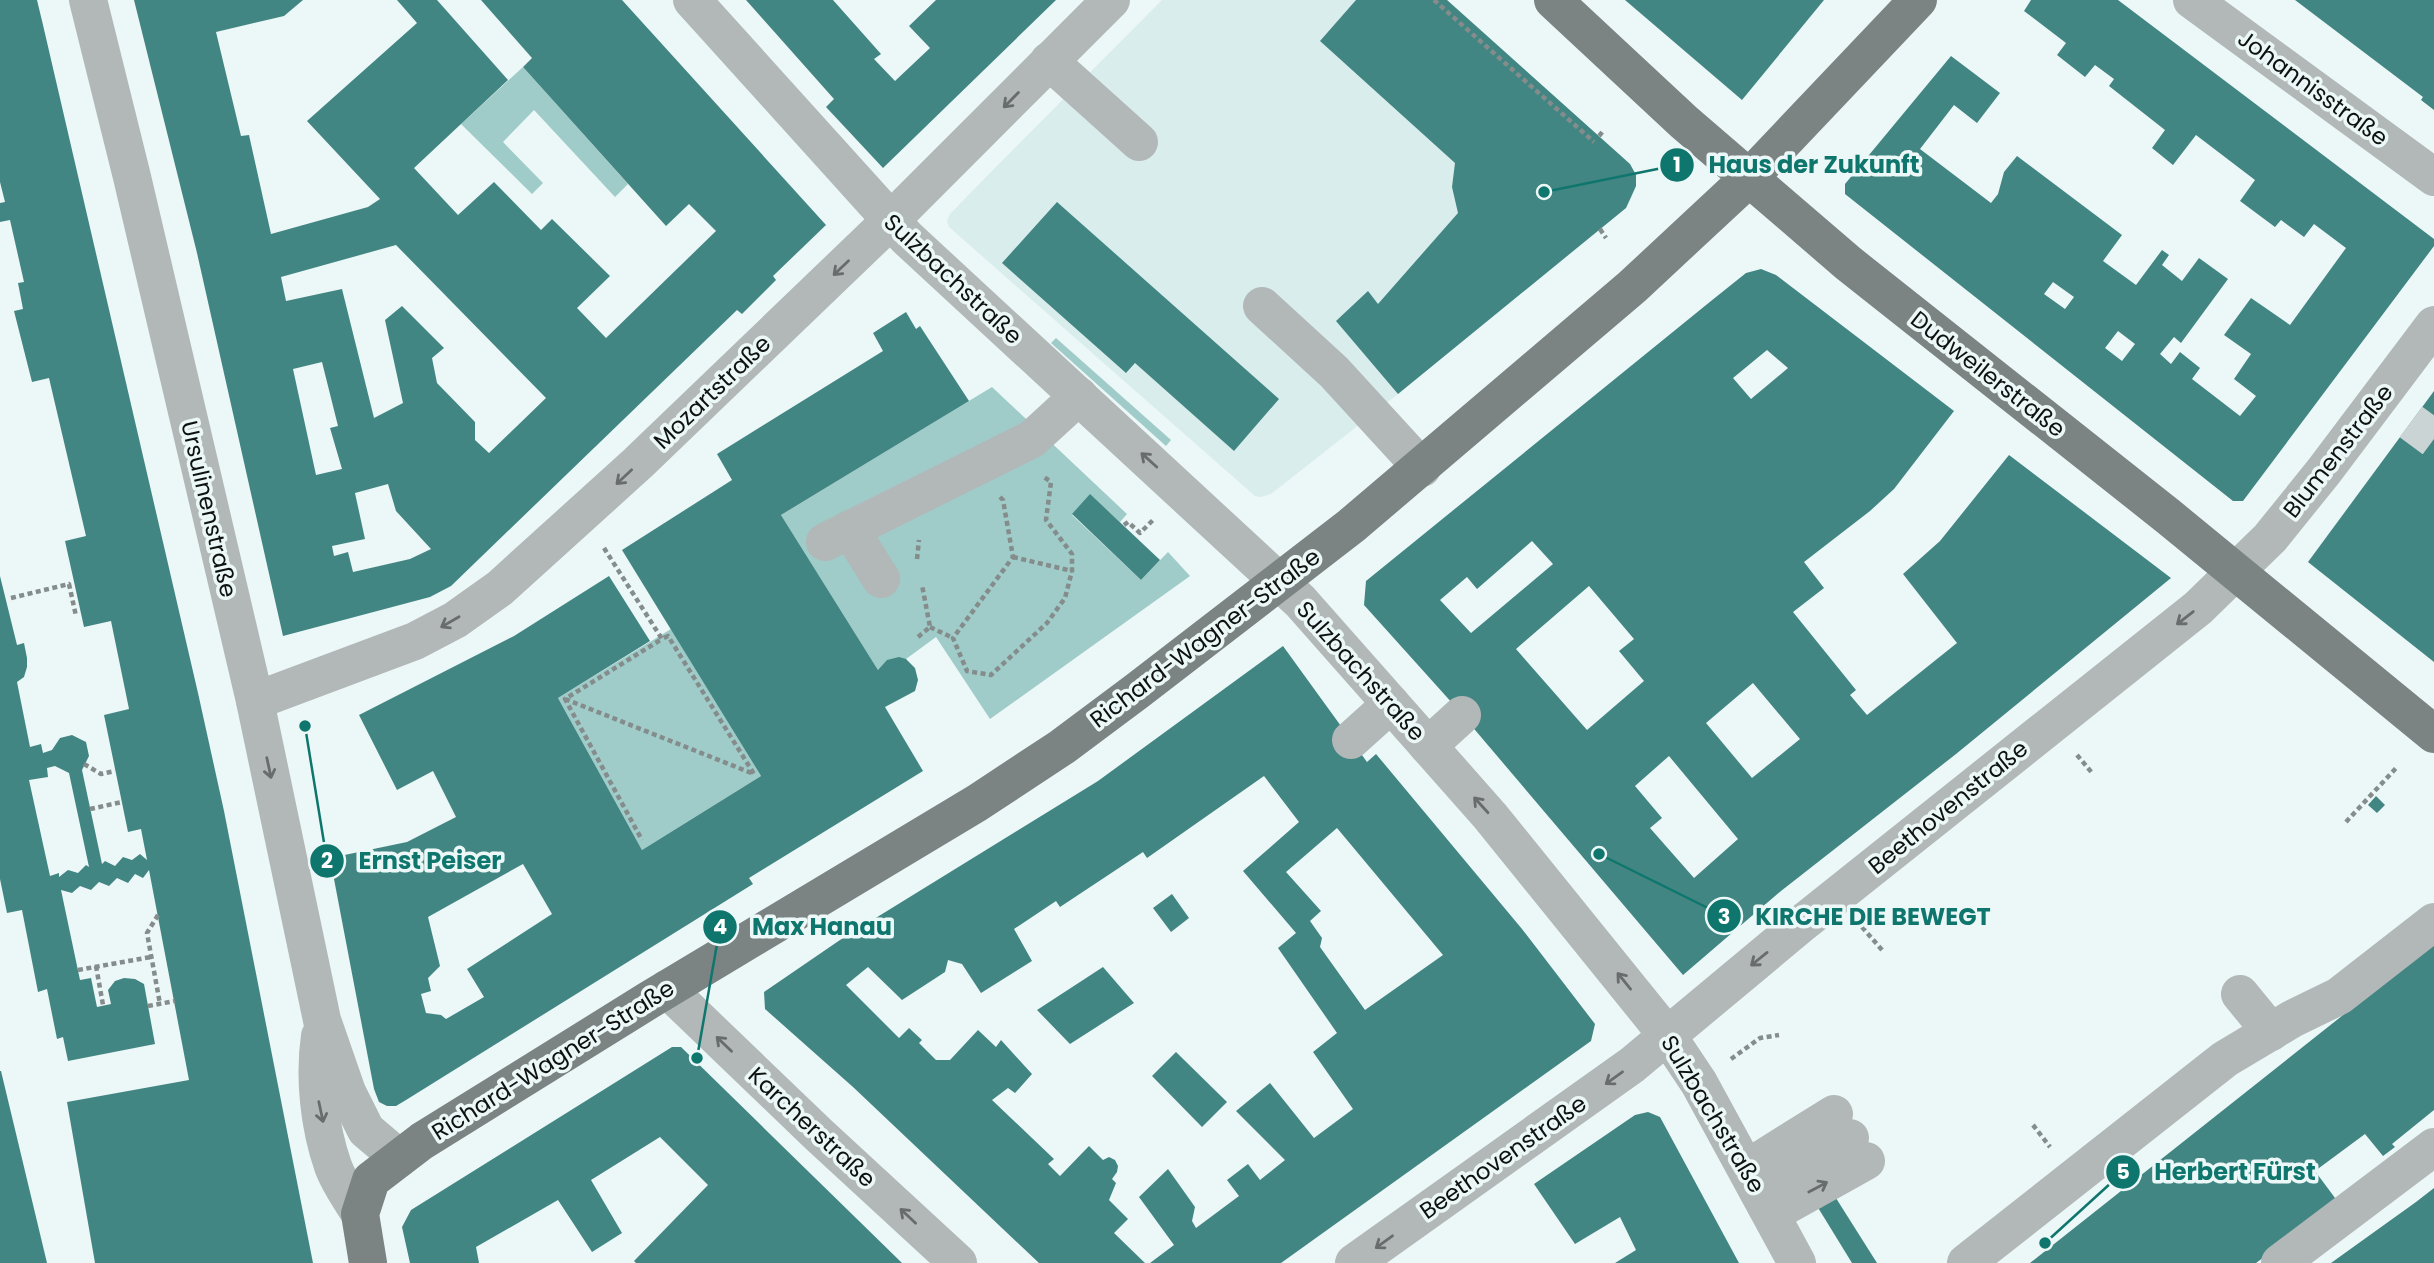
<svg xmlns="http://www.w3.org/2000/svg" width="2434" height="1263" viewBox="0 0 2434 1263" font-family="Poppins,sans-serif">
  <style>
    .built { fill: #d9edec }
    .green { fill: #9fcbc8 }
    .building { fill: #428683; fill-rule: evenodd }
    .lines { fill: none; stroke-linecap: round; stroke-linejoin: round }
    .minor-tunnel { stroke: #cbd4d4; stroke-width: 38; stroke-dasharray: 38 19; stroke-linecap: butt }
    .path { stroke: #848c8c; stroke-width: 4.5; stroke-dasharray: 5 3.5; stroke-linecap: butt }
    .minor { stroke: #b2b7b7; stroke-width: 38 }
    .major { stroke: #7b8383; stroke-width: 38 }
    .oneway { stroke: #686c6c }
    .labels { text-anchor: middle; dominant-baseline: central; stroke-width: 7; stroke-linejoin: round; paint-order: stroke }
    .street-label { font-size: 23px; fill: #0d1110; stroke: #ecf7f7 }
    .leader { fill: none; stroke: #0f766e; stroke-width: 2.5 }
    .callout-dot { fill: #0f766e; stroke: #ecf7f7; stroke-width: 2.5 }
    .mark-label { font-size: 21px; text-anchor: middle; font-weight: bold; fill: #fff }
    .callout-label { font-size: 24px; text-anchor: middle; font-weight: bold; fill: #0f766e; stroke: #ecf7f7; stroke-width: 7; stroke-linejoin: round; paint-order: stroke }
  </style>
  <rect width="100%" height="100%" fill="#ecf7f7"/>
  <!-- built -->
  <path class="built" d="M1162,0H1447L1630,164L1636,175V186L1632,197L1626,208L1398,394L1271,494L1261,497L1255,496L949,227L947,221L950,214L989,174Z"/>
  <!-- green -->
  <g class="green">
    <path d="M523,67L628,184L615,197L534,110L503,142L543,183L532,194L461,124Z"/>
    <path d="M1056,338L1171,440L1166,446L1051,343Z"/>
    <path d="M992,387L1127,514L1120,522L1090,495L1072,515L1141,580L1168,552L1190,576L990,719L936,637L906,659L878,670L781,515Z"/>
    <path d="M671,629L761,776L642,850L558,698Z"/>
  </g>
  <!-- building -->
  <g class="building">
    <path d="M0,0H37L43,25L198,693L224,811L313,1263H95L67,1102L189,1080L149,870L143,878L135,874L128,883L117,878L109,886L99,882L91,890L80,886L72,893L61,890L80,980L91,978L97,1007L111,1004L108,990L115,981L124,978L135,979L144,984L155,1044L68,1061L63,1037L57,1039L47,989L38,992L22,910L7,913L0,879V576L17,645L24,643L27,658V667L24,677L17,682L30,747L41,744L43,753L52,750L60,738L72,735L86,742L89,756L82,770L102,864L105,861L115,866L123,857L132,860L140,854L147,860L141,829L128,832L104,715L129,709L111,621L84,627L65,541L86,536L49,378L32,382L14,311L23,309L18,283L24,282L10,220L0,222V203L5,202L0,182ZM55,766L69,773L89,867L86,865L78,873L68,870L59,877V873L50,876L29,780L48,777L47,768Z"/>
    <path d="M134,0H303L284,16L216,32L241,136L249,135L271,234L368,207L380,199L307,121L417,23L397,0H437L508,80L414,168L458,215L494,182L541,230L552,219L610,276L577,308L606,338L716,231L689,204L666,226L523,67L532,58L481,0H622L826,225L773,276L776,280L742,314L737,310L451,586L430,597L283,636L197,253ZM396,245L546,398L489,453L475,440V422L437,383L432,358L444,348L402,306L385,320L403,403L374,418L342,289L286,301L281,277ZM322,362L338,426L330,428L342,469L316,475L293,369ZM388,484L396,511L431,549L410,559L353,572L348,552L334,556L332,546L365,539L355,493Z"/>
    <path d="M746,0H833L881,54L874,59L895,81L930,48L909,26L936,0H1056L883,168L826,107L834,99Z"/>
    <path d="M1356,0H1447L1630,164L1636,175V186L1626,208L1398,394L1336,321L1368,291L1378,304L1458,213L1452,187L1455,163L1320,41Z"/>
    <path d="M1625,0H1824L1742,100Z"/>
    <path d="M2031,0H2118L2434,239V246L2243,501H2233L1845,194V184L1951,56L2000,93L1977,123L1954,105L1920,149L1991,203L1998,194L2004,172L2017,156L2122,235L2103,261L2136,285L2162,250L2169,255L2162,265L2182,281L2199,258L2228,279L2181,343L2174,337L2160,354L2171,364L2180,352L2200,368L2192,379L2240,416L2256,396L2234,379L2251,354L2224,335L2251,298L2290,325L2346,248L2314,224L2304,237L2281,220L2275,227L2240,201L2255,180L2196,135L2173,165L2152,148L2165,130L2109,86L2114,79L2095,65L2085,77L2057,55L2066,43L2024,11ZM2053,282L2074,297L2065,309L2044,294ZM2118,331L2135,344L2122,361L2105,348Z"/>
    <path d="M2295,0H2434V110L2421,100L2423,97Z"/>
    <path d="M1057,202L1279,399L1234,451L1135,363L1126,373L1002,263Z"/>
    <path d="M1761,269L1776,275L1954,411L1894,489L1870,511L1804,562L1824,588L1793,612L1856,690L1850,695L1867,715L1957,643L1903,574L1940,541L2009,455L2171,578L1956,754L1781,891L1683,975L1453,704L1364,605L1366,581L1711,301L1746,273ZM1767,350L1788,368L1751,399L1733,378ZM1532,541L1553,564L1471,633L1440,600L1467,577L1477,589ZM1589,586L1634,639L1619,651L1644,681L1587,730L1516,649ZM1753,683L1800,739L1752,778L1706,723ZM1669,756L1738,839L1694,878L1650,828L1662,818L1635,786Z"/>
    <path d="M906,312L916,329L920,326L969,401L781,515L878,670L887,660L899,657L906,659L915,668L918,680L915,691L885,707L923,771L749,878L753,884L406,1100L396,1106H387L379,1102L374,1089L330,858L407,842L456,817L433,771L397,790L359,715L514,636L609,576L650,641L558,698L642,850L761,776L622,550L732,480L717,454L883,351L873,333ZM523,864L552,914L467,969L484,997L446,1019L441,1015L426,1013L421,994L431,991L428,978L440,966L428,917Z"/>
    <path d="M2434,391V662L2308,562Z"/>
    <path d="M1090,494L1160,560L1141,580L1072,514Z"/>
    <path d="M1283,646L1367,762L1376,754L1522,929L1595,1024L1591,1041L1281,1263H1150L1174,1245L1139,1197L1168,1169L1195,1207L1192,1221L1196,1228L1239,1196L1227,1180L1248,1164L1260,1180L1285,1160L1236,1111L1270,1083L1314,1138L1353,1109L1313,1052L1337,1033L1278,948L1296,933L1243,871L1299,822L1264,776L1147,858L1143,852L1060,907L1056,901L1014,929L1032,961L981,993L962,964L948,960L945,972L902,1000L868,967L846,985L899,1038L909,1028L922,1040L919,1043L936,1060H950L978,1030L996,1047L1001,1040L1032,1074L1015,1093L1008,1088L992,1100L1054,1159L1048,1164L1060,1176L1089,1146L1103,1160L1109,1157L1115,1160L1118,1166L1117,1172L1112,1179L1116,1183L1109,1200L1128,1219L1114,1233L1145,1263H1039L853,1087L765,1009L764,992L840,940L1098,781ZM1337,828L1443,955L1365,1010L1320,947L1322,938L1310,921L1321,911L1286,872Z"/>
    <path d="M2376,796L2385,805L2377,813L2368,805Z"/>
    <path d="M1172,894L1189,918L1171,932L1153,908Z"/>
    <path d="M2434,943V1110L2392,1144L2395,1147L2383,1156L2365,1134L2315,1171L2338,1202L2256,1263H2030Z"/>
    <path d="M1103,967L1134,1003L1070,1044L1037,1010Z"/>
    <path d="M672,1047H681L902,1263H636L634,1261L708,1185L660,1137L591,1180L622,1233L592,1252L558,1200L476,1247L479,1263H410L402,1227L411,1210Z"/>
    <path d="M1176,1052L1227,1102L1202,1127L1152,1076Z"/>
    <path d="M0,1071H1L47,1263H0Z"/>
    <path d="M1648,1112L1660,1117L1739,1263H1615L1636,1250L1620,1217L1575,1244L1534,1184L1635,1115Z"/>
    <path d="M2434,1188V1263H2331L2416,1202Z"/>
    <path d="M1834,1195L1877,1263H1852L1817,1206Z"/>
  </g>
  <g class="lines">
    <!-- minor-tunnel -->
    <path class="minor-tunnel" d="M2411,422L2434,439"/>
    <!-- path -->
    <g class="path">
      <path d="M1434,0L1594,142"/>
      <path d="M1599,136L1604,130"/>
      <path d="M1600,229L1606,238"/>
      <path d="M1000,497L1003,500L1013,557L953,638L967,671L991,675L1047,623L1065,598L1072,571V554L1046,520L1051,482L1044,477"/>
      <path d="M1124,525L1128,522L1140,533L1153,520"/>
      <path d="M604,548L662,639L565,699L642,840"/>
      <path d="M1013,557L1072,571"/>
      <path d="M917,559L919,540"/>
      <path d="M11,598L69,584L76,616"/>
      <path d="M930,627L953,638"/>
      <path d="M918,637L930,627L922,585"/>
      <path d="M565,699L754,774L668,636L662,639"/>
      <path d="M2077,755L2093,774"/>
      <path d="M84,764L101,774L115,771"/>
      <path d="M90,809L122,802"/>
      <path d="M2346,822L2397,767"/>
      <path d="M158,915L147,933L160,1004"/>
      <path d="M1862,927L1882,950"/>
      <path d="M96,966L103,1005"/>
      <path d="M78,970L151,957"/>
      <path d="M148,1006L175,1001"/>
      <path d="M1731,1059L1760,1038L1779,1035"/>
      <path d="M2033,1125L2050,1147"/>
    </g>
    <!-- minor -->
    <g class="minor">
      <path d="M88,0L132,177L255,701L322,1020L347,1092L366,1130L399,1158"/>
      <path d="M692,0L907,238L1300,601L1490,816L1667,1035L1699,1083L1797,1263"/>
      <path d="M2192,0L2434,177"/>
      <path d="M1049,61L1139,142"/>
      <path d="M1262,306L1334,372L1422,468"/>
      <path d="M850,529L881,579"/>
      <path d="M825,542L1032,439L1079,396"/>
      <path d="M255,701L415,641L455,620L500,588L638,463L890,221L1111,0"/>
      <path d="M1351,740L1391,704"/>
      <path d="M1428,746L1462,715"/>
      <path d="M667,989L818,1134L958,1263"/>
      <path d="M2240,994L2271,1032"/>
      <path d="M320,1036C314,1077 319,1126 333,1166C339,1183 351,1199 360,1214"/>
      <path d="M1754,1164L1834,1114"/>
      <path d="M1758,1191L1850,1138"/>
      <path d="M1771,1214L1866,1161"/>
      <path d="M1354,1263L1632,1065L1800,925L2198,608L2270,538L2324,471L2434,325"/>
      <path d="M1966,1263L2225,1059L2292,1019L2339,996L2434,922"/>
      <path d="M2280,1263L2434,1147"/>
    </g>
    <!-- major -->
    <g class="major">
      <path d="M1553,0L1684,122L1848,263L2169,517L2434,734"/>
      <path d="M368,1263L360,1214L371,1180L422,1141L649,1000L977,803L1062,747L1137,691L1351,526L1632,287L1748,179L1918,0"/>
    </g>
  </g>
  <!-- one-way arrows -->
  <defs><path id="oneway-shaft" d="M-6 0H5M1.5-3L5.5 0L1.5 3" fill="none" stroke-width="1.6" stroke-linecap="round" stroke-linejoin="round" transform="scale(1.75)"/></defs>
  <g class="oneway">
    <use href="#oneway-shaft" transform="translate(1011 100) rotate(135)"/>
    <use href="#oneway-shaft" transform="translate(841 268) rotate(136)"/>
    <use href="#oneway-shaft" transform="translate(1149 460) rotate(-138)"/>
    <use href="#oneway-shaft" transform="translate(624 477) rotate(137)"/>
    <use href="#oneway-shaft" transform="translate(2185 618) rotate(142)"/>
    <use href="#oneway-shaft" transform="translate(450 622) rotate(150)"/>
    <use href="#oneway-shaft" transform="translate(269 768) rotate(78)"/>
    <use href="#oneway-shaft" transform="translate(1481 805) rotate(-132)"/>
    <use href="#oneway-shaft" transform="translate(1759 959) rotate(141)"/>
    <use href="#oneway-shaft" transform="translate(1624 981) rotate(-129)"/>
    <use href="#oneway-shaft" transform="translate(724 1044) rotate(-136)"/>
    <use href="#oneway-shaft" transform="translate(1614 1078) rotate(144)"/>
    <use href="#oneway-shaft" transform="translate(321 1112) rotate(78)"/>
    <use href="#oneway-shaft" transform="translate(1818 1187) rotate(-28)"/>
    <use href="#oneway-shaft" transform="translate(908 1216) rotate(-137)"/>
    <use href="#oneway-shaft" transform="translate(1384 1242) rotate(144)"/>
  </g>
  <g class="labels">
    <!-- street labels -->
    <g class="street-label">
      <text transform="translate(2313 88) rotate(36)">Johannisstraße</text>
      <text transform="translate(953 279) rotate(43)">Sulzbachstraße</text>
      <text transform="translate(1988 374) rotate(38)">Dudweilerstraße</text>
      <text transform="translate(712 392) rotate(-44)">Mozartstraße</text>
      <text transform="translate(2338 451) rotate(-52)">Blumenstraße</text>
      <text transform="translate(209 509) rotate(77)">Ursulinenstraße</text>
      <text transform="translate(1205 638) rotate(-37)">Richard-Wagner-Straße</text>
      <text transform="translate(1361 671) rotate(48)">Sulzbachstraße</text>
      <text transform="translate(1948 807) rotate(-39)">Beethovenstraße</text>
      <text transform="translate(553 1060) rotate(-32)">Richard-Wagner-Straße</text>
      <text transform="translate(1713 1114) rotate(59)">Sulzbachstraße</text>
      <text transform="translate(812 1127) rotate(43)">Karcherstraße</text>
      <text transform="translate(1503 1157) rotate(-35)">Beethovenstraße</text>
    </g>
  </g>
  <!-- callouts -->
  <path class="leader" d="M1544 192L1677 165M305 726L327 861M1599 854L1724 916M697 1058L720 927M2045 1243L2123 1172"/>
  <g class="callout-dot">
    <circle cx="1544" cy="192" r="7"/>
    <circle cx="305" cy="726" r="7"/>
    <circle cx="1599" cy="854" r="7"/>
    <circle cx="697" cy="1058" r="7"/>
    <circle cx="2045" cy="1243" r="7"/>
    <circle cx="1677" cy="165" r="18"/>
    <circle cx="327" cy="861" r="18"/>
    <circle cx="1724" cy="916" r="18"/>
    <circle cx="720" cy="927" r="18"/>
    <circle cx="2123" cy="1172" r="18"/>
  </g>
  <g class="mark-label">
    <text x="1677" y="172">1</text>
    <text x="327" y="868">2</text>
    <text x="1724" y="924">3</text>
    <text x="720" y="934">4</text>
    <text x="2123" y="1179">5</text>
  </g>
  <g class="callout-label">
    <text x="1814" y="173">Haus der Zukunft</text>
    <text x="430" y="869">Ernst Peiser</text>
    <text x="1873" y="925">KIRCHE DIE BEWEGT</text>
    <text x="822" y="935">Max Hanau</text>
    <text x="2235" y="1180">Herbert Fürst</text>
  </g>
</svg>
